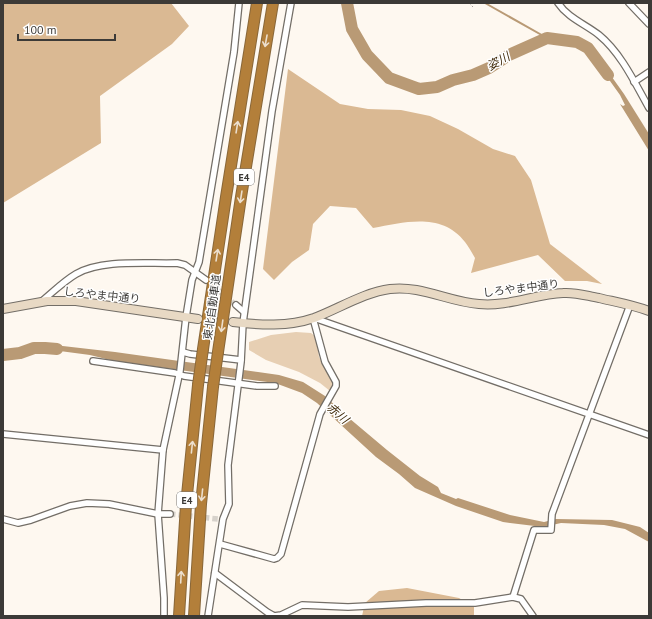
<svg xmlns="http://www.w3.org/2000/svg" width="652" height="619" viewBox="0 0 652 619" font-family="'PT Sans','Noto Sans JP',sans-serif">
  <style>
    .green { fill: #e7cfb3 }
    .forest { fill: #dab993 }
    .water { fill: #b99a75 }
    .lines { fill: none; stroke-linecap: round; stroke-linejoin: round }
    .stream { stroke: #b99a75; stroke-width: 2 }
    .river { stroke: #b99a75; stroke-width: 12 }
    .street-tunnel { stroke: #d7d2cb; stroke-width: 5.5; stroke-dasharray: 5.5 3; stroke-linecap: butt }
    .secondary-tunnel { stroke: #d7d2cb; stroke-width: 8; stroke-dasharray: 8 4; stroke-linecap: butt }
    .street-casing { stroke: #736e67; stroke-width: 8 }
    .secondary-casing { stroke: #736e67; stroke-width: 10 }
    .highway-casing { stroke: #896739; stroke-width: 12 }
    .path { stroke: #a6a19c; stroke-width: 1; stroke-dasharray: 2 2; stroke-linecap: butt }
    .street { stroke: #fff; stroke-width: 5.5 }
    .secondary { stroke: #e8d9c4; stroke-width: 8 }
    .highway { stroke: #b37f3a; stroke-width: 10 }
    .highway-bridge-casing { stroke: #896739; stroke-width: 12; stroke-linecap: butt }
    .highway-bridge { stroke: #b37f3a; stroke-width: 10 }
    .oneway { stroke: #ecdfce }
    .labels { text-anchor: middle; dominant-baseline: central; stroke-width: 3; stroke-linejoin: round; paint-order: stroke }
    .shield { fill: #fff; stroke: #767573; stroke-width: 1 }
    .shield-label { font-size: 10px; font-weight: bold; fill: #3c3a37 }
    .street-label { font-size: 11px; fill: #3c3a37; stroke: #fff }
    .water-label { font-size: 12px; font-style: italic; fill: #432d0d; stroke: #fff }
  </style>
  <rect width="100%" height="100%" fill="#fef8f0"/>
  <!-- green -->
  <path class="green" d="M296,332L311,333L316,337L319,357L333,382L330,391L320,383L299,372L266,360L249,350V342L271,335Z"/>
  <!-- forest -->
  <g class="forest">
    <path d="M3,3H171L189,26L172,44L100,96L101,143L3,203Z"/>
    <path d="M288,69L340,104L368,109L401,110L430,116L458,129L493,149L515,156L531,180L550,244L602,284L587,281H565L538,255L471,273L475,258C472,253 469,247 465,242C442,212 405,222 373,228L356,208L330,206L313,224L309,250L292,262L274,280L263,269Z"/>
    <path d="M407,588L459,598L474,607V616H362L365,603L379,591Z"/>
  </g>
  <!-- water -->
  <g class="water">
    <path d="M597,56L624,94L649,134V151L620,104L623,106L625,105L620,95L610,81Z"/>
    <path d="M54,345L115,352L258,372L279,375L303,382L325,396L343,413L387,450L420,476L438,487L441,493L456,499L458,498L510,515L544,522L556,519L612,520L640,527L649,533V542L625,529L604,525L561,523L543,527L503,522L456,506L415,488L399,474L376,457L317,403L302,393L275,383L114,361L90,355L37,348Z"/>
  </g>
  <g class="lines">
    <!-- stream -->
    <path class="stream" d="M485,3L547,38"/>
    <!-- river -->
    <g class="river">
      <path d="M347,3L352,29L367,55L389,78L419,89L437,87L453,80L473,75L489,68L509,55L547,38L577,42L588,48L608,75"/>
      <path d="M3,355L20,353L34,348H45L57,349"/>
    </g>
    <!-- street-tunnel -->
    <g class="street-tunnel">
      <path d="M212,285L236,305"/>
      <path d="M170,514L218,519"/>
    </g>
    <!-- secondary-tunnel -->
    <path class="secondary-tunnel" d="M202,320L229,321"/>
    <!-- street casing -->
    <g class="street-casing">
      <g id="street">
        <path d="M558,3C568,18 585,24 599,35C621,53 635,83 649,108"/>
        <path d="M629,3L649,24"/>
        <path d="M634,82L649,72"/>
        <path d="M42,301C53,292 64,281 76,274C102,259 147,264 177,263L185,265L206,280"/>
        <path d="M236,305L244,312"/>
        <path d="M314,318L649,435"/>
        <path d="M183,352L190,354L241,360"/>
        <path d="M93,361L175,373L184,376L257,386H275"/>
        <path d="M3,434L163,450"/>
        <path d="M3,519L18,523L31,520L70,506L87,503L109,504L158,514H170"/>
        <path d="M220,544L274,559L277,558L281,554L320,414L336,386V382L325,362L313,318"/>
        <path d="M215,573L267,612L274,616L281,615L302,605L348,607L426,603H475L513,597L521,599L533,616"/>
        <path d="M513,597L534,530H551L552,514L630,305"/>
        <path d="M164,616V598L158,514L163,450L180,371L186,317L192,280L199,262L234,52L239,3"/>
        <path d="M208,616L223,519L229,504L228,465L241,362L243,323L272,111L291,3"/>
      </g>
    </g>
    <!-- secondary casing -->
    <g class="secondary-casing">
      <g id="secondary">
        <path d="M3,309L47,301H76L198,319"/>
        <path d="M233,322C260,325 288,327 314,318C338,309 365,292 390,289C421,285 449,302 479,304C507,307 536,294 563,293C576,292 587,296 599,298C616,302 633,305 649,311"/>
      </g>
    </g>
    <!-- highway casing -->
    <g class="highway-casing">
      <g id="highway">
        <path d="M203,349L226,197L257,3"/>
        <path d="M218,352L241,197L273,3"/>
        <path d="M179,616L186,505L198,385"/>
        <path d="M194,616L201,504L213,387"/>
      </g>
    </g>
    <!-- path -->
    <path class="path" d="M469,3L473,7"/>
    <!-- street -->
    <use href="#street" class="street"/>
    <!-- secondary -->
    <use href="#secondary" class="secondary"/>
    <!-- highway -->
    <use href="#highway" class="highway"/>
    <!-- highway-bridge casing -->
    <g class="highway-bridge-casing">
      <g id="highway-bridge">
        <path d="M198,385L203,349"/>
        <path d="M213,387L218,352"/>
      </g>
    </g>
    <!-- highway-bridge -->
    <use href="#highway-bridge" class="highway-bridge"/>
  </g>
  <!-- one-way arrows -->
  <defs><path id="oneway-shaft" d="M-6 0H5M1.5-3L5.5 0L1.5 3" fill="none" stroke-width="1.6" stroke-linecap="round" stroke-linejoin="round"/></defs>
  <g class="oneway">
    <use href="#oneway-shaft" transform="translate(266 41) rotate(100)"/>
    <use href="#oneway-shaft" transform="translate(237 127) rotate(-81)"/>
    <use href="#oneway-shaft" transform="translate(241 197) rotate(99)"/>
    <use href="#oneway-shaft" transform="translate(217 255) rotate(-81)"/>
    <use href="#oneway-shaft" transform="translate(222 326) rotate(98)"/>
    <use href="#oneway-shaft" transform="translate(192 447) rotate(-84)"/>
    <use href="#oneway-shaft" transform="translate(202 495) rotate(96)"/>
    <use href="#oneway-shaft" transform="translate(181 577) rotate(-87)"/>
  </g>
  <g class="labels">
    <!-- shield labels -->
    <g class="shield">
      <rect x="234" y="169" width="20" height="16" rx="3"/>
      <rect x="177" y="492" width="20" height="16" rx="3"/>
    </g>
    <g class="shield-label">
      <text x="244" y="177">E4</text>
      <text x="187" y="500">E4</text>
    </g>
    <!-- street labels -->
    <g class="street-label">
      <text transform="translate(521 288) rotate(-7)">しろやま中通り</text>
      <text transform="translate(102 295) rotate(6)">しろやま中通り</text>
      <text transform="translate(212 307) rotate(-82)">東北自動車道</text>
    </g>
    <!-- water labels -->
    <g class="water-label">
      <text transform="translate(498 61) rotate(-29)">姿川</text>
      <text transform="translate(338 413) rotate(41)">赤川</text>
    </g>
  </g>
  <!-- border -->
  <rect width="652" height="619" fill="none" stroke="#3c3a37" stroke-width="8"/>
  <!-- scale -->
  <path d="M18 34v6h97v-6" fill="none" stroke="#3c3a37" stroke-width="2"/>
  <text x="24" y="34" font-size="12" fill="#3c3a37" stroke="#ffffff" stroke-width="3" paint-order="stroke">100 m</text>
</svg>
